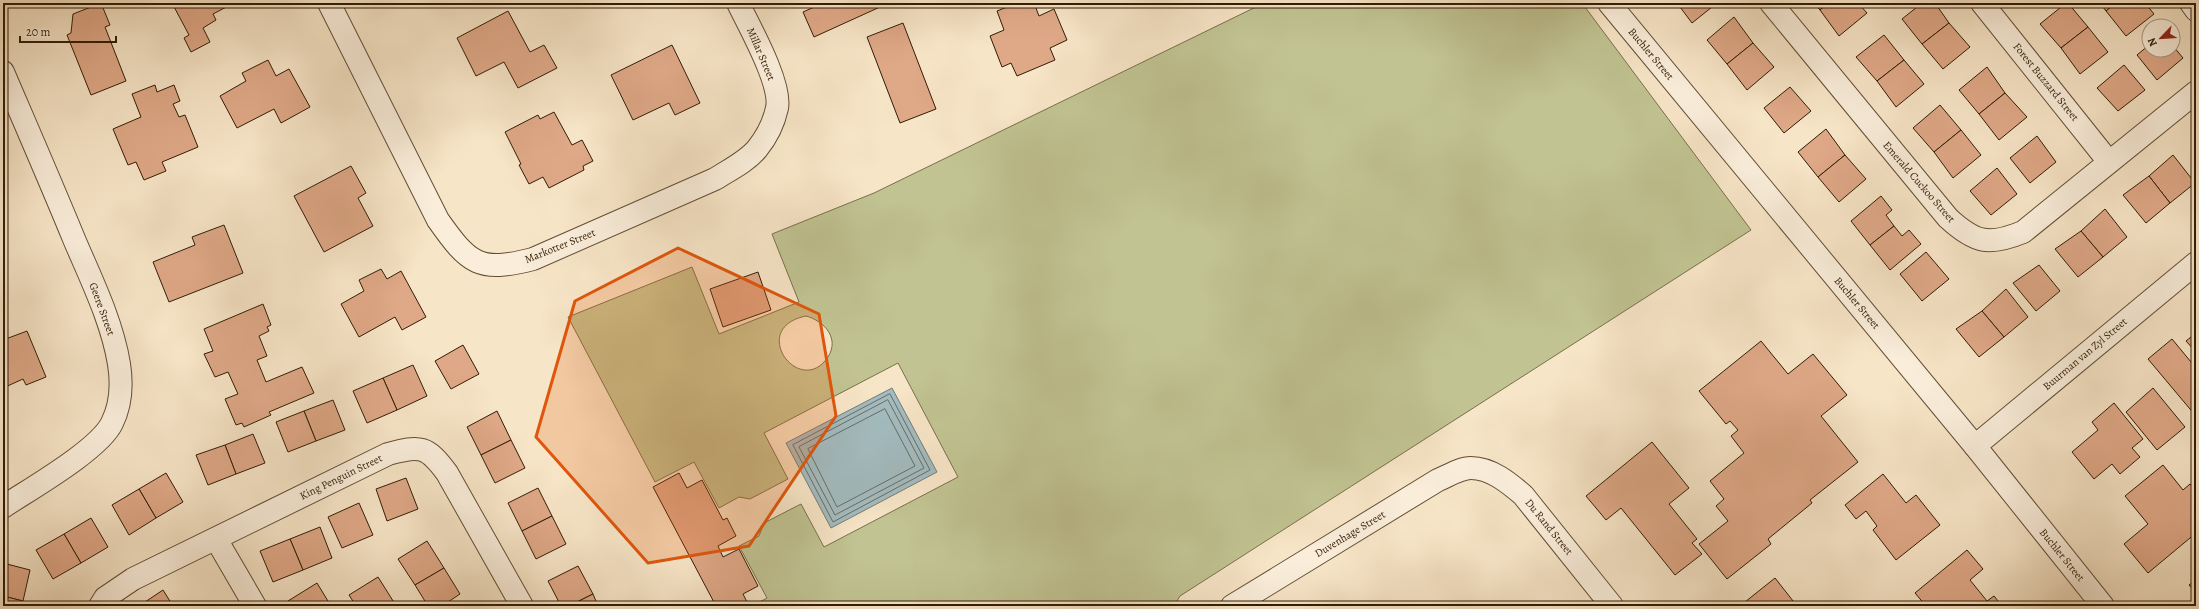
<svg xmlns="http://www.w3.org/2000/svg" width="2199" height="609" viewBox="0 0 2199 609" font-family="Alegreya,serif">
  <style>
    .green { fill: #c1c392; stroke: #79704b; fill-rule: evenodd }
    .water { fill: #a3bcc1; stroke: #757c75 }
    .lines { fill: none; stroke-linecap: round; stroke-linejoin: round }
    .shore { stroke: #6a6c62; stroke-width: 1 }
    .building { fill: #dfa887; stroke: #311c04 }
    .minor-casing { stroke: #624e35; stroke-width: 24 }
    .minor { stroke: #faeedb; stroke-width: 22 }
    .marked { fill: #df560c; fill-opacity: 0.2; stroke: #df560c; stroke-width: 3; stroke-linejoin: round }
    .labels { text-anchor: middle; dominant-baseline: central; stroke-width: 4; stroke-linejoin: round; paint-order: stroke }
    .street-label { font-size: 11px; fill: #311c04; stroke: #faeedb }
  </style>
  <rect width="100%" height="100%" fill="#f7e5c7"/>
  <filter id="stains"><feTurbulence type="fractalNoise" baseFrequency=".005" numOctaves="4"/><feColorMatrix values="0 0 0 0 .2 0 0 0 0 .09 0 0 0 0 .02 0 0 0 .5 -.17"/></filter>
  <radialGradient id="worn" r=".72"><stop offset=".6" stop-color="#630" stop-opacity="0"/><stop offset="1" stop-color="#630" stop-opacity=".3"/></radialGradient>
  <!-- green -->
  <path class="green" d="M1264,3H1582L1751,230L1180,596L1174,606H752L767,598L739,546L759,536L764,523L801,504L824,547L958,477L898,363L764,433L788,479L750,499L739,497L719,508L694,462L655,482L568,317L692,267L719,334L799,302L772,234L874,193ZM806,316C824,321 840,338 828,357C800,399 747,328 806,316Z"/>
  <!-- water -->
  <path class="water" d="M892,388L937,472L831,528L786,443Z"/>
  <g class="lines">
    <!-- shore -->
    <g class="shore">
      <path d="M890,394L930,470L833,522L793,445Z"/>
      <path d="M888,400L924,468L835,515L799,447Z"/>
      <path d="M885,409L915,466L837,507L808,449Z"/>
    </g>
  </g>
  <!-- building -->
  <g class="building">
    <path d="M101,3L110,25L105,27L126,81L91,95L67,35L71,33L73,14Z"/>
    <path d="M172,3H234L213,14L216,20L203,28L210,42L191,52L184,38L189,35Z"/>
    <path d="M823,3H878L880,7L814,37L803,12Z"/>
    <path d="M1017,3H1034L1039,16L1054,9L1067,40L1050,48L1055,60L1017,76L1011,63L1002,67L990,36L1004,30L997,11Z"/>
    <path d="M1677,3H1717L1692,23Z"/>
    <path d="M1814,3H1828L1820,10Z"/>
    <path d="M1828,3H1858L1867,13L1839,36L1820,10Z"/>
    <path d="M1922,3H1935L1949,23L1922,44L1902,19Z"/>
    <path d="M2066,3H2068L2088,27L2061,48L2040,24Z"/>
    <path d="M2100,3H2116L2106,11Z"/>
    <path d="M2116,3H2145L2154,14L2126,36L2106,11Z"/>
    <path d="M508,11L530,52L544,45L557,68L518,88L504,62L476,76L457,38Z"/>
    <path d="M1734,17L1753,43L1727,64L1707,40Z"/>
    <path d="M903,23L936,109L900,123L867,37Z"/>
    <path d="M1949,23L1970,47L1943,69L1922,44Z"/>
    <path d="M2088,27L2108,52L2080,74L2061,48Z"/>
    <path d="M1884,35L1904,60L1877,81L1856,57Z"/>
    <path d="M1753,43L1774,67L1747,90L1727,64Z"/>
    <path d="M2173,43L2175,45L2173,46L2183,58L2157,80L2137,55L2149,45V50H2173Z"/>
    <path d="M672,45L700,103L675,115L669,103L633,120L611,75Z"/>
    <path d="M268,60L276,76L289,69L310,107L281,123L274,109L237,128L220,96L246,81L242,73Z"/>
    <path d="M1904,60L1924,84L1896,107L1877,81Z"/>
    <path d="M2124,65L2145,90L2118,111L2097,88Z"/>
    <path d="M1987,67L2005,93L1979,114L1959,90Z"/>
    <path d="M155,85L157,92L174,85L180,101L173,104L179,117L185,115L198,147L162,162L166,171L144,180L136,162L128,165L113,129L141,117L132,94Z"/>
    <path d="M1790,87L1811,111L1784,133L1764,108Z"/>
    <path d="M2005,93L2027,117L1999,140L1979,114Z"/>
    <path d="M1940,105L1961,130L1934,152L1913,128Z"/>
    <path d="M554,112L572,145L582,140L593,161L583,166L584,170L549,188L543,177L529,184L519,165L521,164L505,132L538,115L540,119Z"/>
    <path d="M1826,129L1845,155L1818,177L1798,152Z"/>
    <path d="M1961,130L1981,155L1953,178L1934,152Z"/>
    <path d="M2037,136L2056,162L2030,183L2010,158Z"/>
    <path d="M2196,137V147L2191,141Z"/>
    <path d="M1845,155L1866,179L1839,202L1818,177Z"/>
    <path d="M2173,155L2195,183L2170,203L2149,176Z"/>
    <path d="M351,166L366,193L358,198L373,226L324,252L294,196Z"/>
    <path d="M1997,168L2017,194L1991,215L1970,191Z"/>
    <path d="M2149,176L2170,203L2146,223L2123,195Z"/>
    <path d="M1881,196L1892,210L1886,215L1894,226L1870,245L1851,221Z"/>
    <path d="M2105,209L2127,237L2103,257L2081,231Z"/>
    <path d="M224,225L243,273L169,302L153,262L195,245L192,237Z"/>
    <path d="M1894,226L1902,236L1909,230L1921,244L1890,270L1870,245Z"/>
    <path d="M2081,231L2103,257L2078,277L2055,249Z"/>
    <path d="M1926,252L1949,279L1922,301L1900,274Z"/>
    <path d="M2039,265L2060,291L2036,311L2013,283Z"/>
    <path d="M381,269L387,279L401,271L426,317L402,330L395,317L359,337L341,304L364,291L359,280Z"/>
    <path d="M758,272L771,310L723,327L710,289Z"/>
    <path d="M2006,289L2028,317L2004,337L1982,311Z"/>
    <path d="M263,304L271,325L267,327L269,331L259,336L267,356L257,360L266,382L302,367L314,393L269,412L271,415L244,427L242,423L236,425L225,399L238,394L228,372L215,377L204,354L213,351L204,329Z"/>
    <path d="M1982,311L2004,337L1979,357L1956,329Z"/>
    <path d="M27,331L46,377L26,385L23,379L3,388V340Z"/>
    <path d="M2196,333V352L2186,341Z"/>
    <path d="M2172,339L2196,368L2195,415L2148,359Z"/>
    <path d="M1761,341L1788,374L1813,354L1847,395L1821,416L1858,462L1810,500L1812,503L1768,539L1771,544L1727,579L1699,544L1728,521L1716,506L1724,499L1710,481L1744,453L1731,436L1738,430L1730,421L1726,424L1699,391Z"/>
    <path d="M463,345L479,374L451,389L435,361Z"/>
    <path d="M413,365L427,396L397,410L383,378Z"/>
    <path d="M383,378L397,410L367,423L353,391Z"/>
    <path d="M2153,388L2185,427L2157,450L2126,412Z"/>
    <path d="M333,400L345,430L316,441L304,411Z"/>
    <path d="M2114,403L2143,439L2132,448L2140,457L2120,474L2112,464L2094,479L2072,452L2098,430L2092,422Z"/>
    <path d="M304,411L316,441L288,452L276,422Z"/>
    <path d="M497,411L511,440L481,455L467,427Z"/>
    <path d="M253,434L265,463L236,474L225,445Z"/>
    <path d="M511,440L525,468L495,483L481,455Z"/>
    <path d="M1652,442L1689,488L1669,504L1697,539L1692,543L1702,554L1675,575L1621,508L1606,520L1586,496Z"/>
    <path d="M225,445L236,474L208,485L196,455Z"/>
    <path d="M2163,465L2183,490L2190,484L2194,489L2196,487V533L2148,573L2124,544L2148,524L2125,496Z"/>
    <path d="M166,473L183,502L156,518L139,489Z"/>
    <path d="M679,473L687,488L702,480L723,520L727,518L736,536L718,546L723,557L739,549L758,586L743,594L748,604L744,606H716L653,487Z"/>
    <path d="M1883,474L1906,503L1916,495L1940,525L1896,560L1873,530L1877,526L1866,511L1856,519L1845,505Z"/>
    <path d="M406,478L418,509L387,521L376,489Z"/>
    <path d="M538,488L552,516L522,531L508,503Z"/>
    <path d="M139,489L156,518L129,535L112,505Z"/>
    <path d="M359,503L373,535L342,548L328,517Z"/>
    <path d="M552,516L566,544L536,559L522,531Z"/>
    <path d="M91,518L108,547L81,563L64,534Z"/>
    <path d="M320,527L332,558L303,570L290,539Z"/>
    <path d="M64,534L81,563L53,579L36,550Z"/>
    <path d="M290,539L303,570L273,582L260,551Z"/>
    <path d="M427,541L444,568L415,585L398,559Z"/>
    <path d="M1967,550L1983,569L1970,580L1987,601L1994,596L2002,606H1926L1915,593Z"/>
    <path d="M3,563L30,570L23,601L3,596Z"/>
    <path d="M578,566L593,594L569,606H561L548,581Z"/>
    <path d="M444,568L460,594L442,606H428L415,585Z"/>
    <path d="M378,577L395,604L391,606H356L349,595Z"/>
    <path d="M1775,578L1797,606H1740Z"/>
    <path d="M2196,580V593L2189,585Z"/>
    <path d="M317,583L331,606H291L288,601Z"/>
    <path d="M163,590L173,606H139Z"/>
    <path d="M593,594L598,606H569Z"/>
    <path d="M3,596L23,601L21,606H3Z"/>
  </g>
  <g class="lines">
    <!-- minor casing -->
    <g class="minor-casing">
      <g id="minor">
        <path d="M329,3L438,220C469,264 479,273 533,259L715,179C729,170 746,162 757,149C766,138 774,122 777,108C782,84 749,26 738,3"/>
        <path d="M1609,3L1975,446L2103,606"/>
        <path d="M1771,3L1948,218C1975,243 1989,246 2023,232L2196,92"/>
        <path d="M1982,3L2109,162"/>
        <path d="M2191,3L2196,10"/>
        <path d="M3,72C27,128 51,183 74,239C91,279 112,321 119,364C122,383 121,405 112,423C99,450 30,489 3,507"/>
        <path d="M1975,446L2196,263"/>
        <path d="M216,539L255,606"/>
        <path d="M100,606L105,598L133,579L388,454C421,445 427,446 447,473L522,606"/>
        <path d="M1232,606L1438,480C1448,476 1460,468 1471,468C1491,468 1509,483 1523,495L1612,606"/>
      </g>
    </g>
    <!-- minor -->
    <use href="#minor" class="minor"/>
  </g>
  <!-- marked area -->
  <path class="marked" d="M678,248L819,314L836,416L749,546L648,563L536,437L575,301Z"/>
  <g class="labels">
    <!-- street labels -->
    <g class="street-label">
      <text transform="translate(761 54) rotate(67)">Millar Street</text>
      <text transform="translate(1651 54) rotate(50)">Buchler Street</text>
      <text transform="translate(2046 82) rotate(51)">Forest Buzzard Street</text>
      <text transform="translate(1919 182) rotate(49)">Emerald Cuckoo Street</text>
      <text transform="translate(560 246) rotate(-22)">Markotter Street</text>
      <text transform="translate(1857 303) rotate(50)">Buchler Street</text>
      <text transform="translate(102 309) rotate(70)">Geere Street</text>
      <text transform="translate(2085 354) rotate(-40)">Buurman van Zyl Street</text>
      <text transform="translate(341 477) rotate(-26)">King Penguin Street</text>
      <text transform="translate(1549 527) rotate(51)">Du Rand Street</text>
      <text transform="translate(1350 534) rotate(-31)">Duvenhage Street</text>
      <text transform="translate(2062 555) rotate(51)">Buchler Street</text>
    </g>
  </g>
  <!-- margin -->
  <rect width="2199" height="609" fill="none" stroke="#f7e5c7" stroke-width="16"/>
  <rect x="4" y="4" width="2191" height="601" fill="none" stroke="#311c04" stroke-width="2"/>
  <rect x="8" y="8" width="2183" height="593" fill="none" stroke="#311c04"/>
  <!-- north arrow -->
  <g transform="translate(2161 38) rotate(245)"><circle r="19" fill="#faeedb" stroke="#aa9a85"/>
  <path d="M0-3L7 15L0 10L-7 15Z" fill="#8f2418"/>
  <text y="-6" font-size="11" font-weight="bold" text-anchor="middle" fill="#311c04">N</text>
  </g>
  <!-- scale -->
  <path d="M20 36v6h96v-6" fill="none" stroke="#311c04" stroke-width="2"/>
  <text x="26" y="36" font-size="12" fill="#311c04" stroke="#faeedb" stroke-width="3" paint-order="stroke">20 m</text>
  <rect width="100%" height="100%" filter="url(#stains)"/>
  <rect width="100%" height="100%" fill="url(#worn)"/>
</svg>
